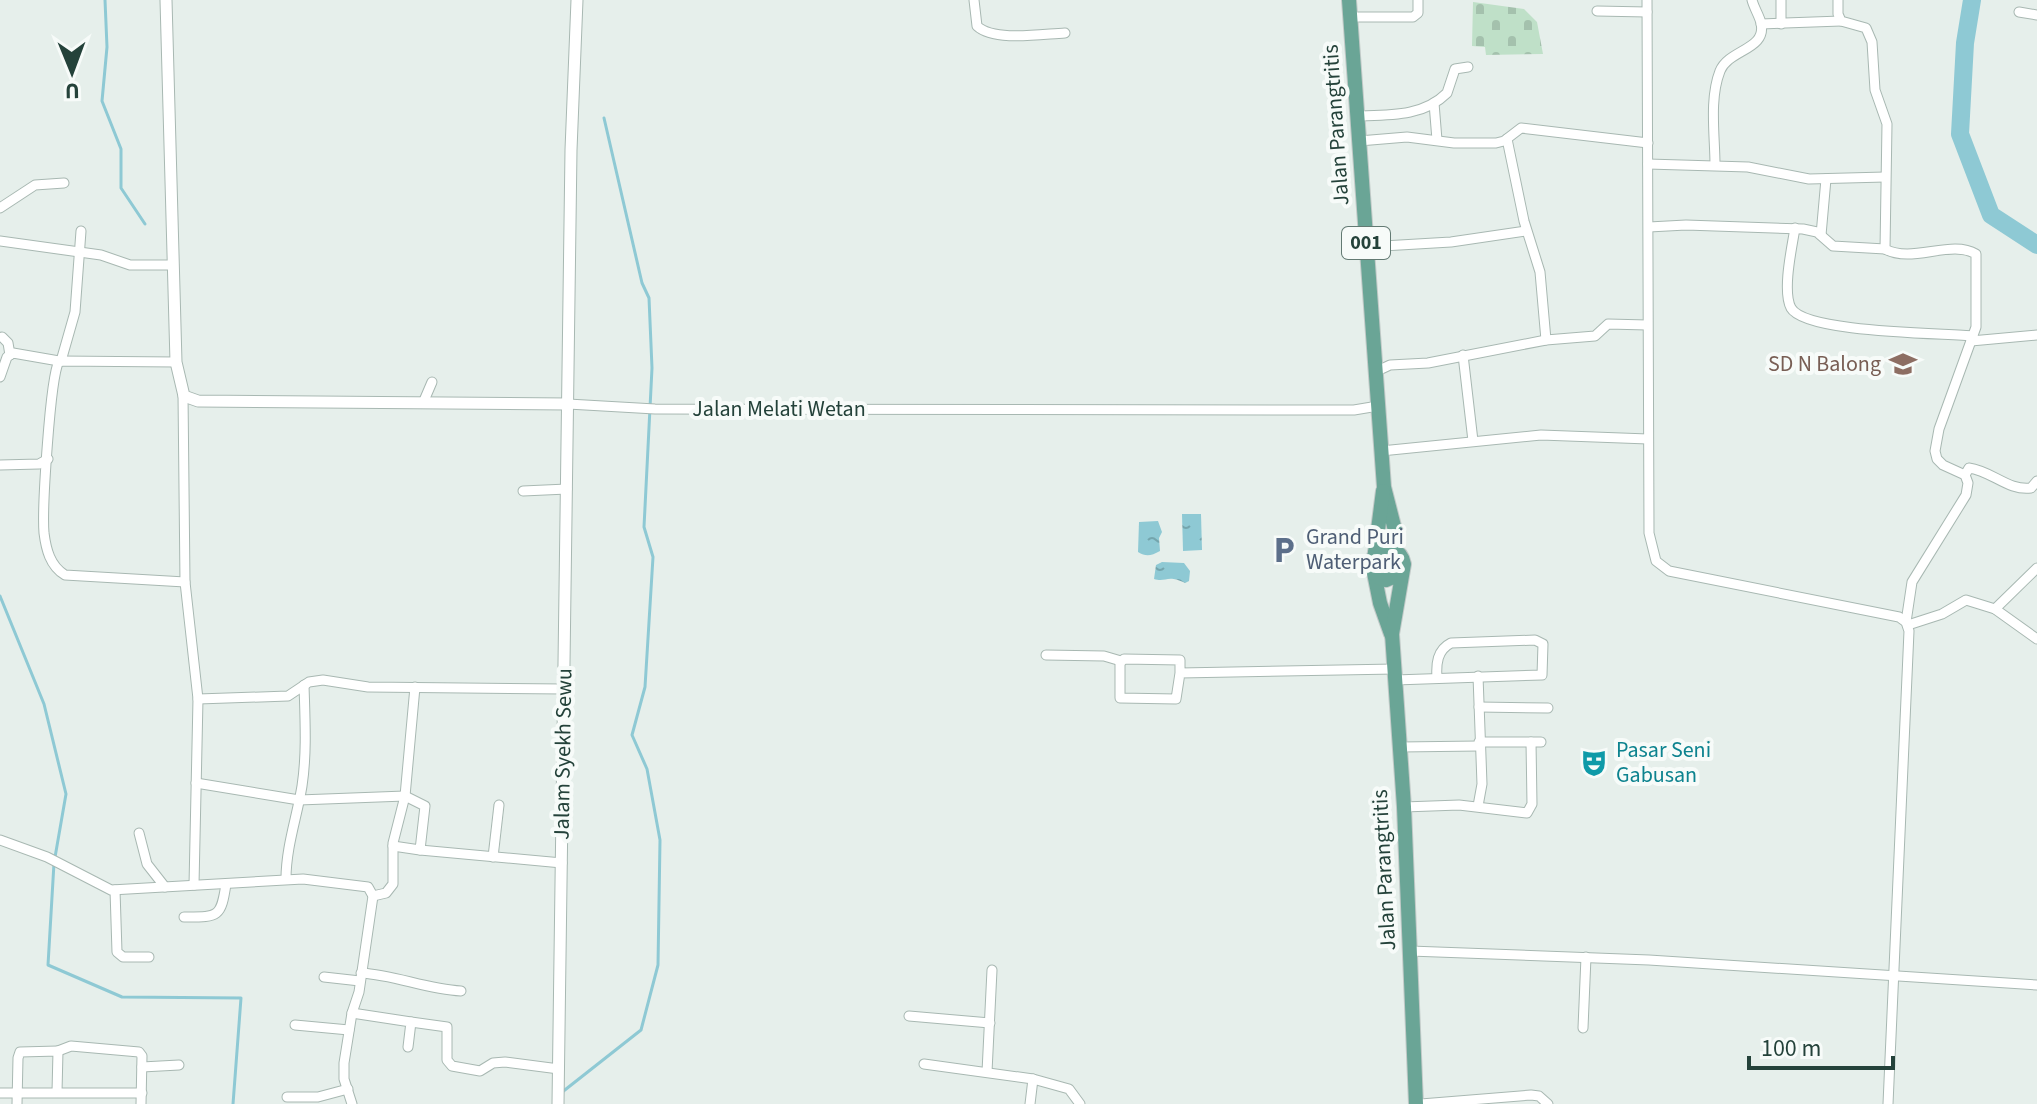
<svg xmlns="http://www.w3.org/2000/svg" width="2037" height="1104" viewBox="0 0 2037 1104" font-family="'Source Sans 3',sans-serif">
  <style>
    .cemetery { fill: url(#cemetery-stones) }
    .water { fill: url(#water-ripples) }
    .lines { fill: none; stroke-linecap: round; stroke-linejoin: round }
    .stream { stroke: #8ec9d4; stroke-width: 3 }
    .river { stroke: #8ec9d4; stroke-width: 18 }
    .minor-casing { stroke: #a8b8b2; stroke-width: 11 }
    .tertiary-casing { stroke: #a8b8b2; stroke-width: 13 }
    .primary-casing { stroke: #c2cac8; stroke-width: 16 }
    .minor { stroke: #fff; stroke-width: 9 }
    .tertiary { stroke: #fff; stroke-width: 11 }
    .primary { stroke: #6aa596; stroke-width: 14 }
    .labels { text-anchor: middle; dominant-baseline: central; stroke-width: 8; stroke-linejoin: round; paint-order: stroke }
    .shield { fill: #f7fbf9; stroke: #637a73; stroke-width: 2 }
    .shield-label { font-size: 20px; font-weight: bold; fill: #24423a }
    .street-label { font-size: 22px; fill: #24423a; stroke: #f7fbf9 }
    .education-label { font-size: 22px; fill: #785e54; stroke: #f7fbf9; text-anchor: end }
    .service-label { font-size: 22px; fill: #4e5e75; stroke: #f7fbf9; text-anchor: start }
    .culture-label { font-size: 22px; fill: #0d838f; stroke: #f7fbf9; text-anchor: start }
  </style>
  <defs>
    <pattern id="cemetery-stones" width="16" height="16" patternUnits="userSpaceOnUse" patternTransform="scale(2)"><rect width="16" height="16" fill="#bfe0c8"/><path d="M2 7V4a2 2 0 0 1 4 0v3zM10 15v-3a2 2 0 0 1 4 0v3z" fill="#a4c1ad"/></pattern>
    <pattern id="water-ripples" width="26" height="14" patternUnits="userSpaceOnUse" patternTransform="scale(2)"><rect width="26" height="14" fill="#8ec9d4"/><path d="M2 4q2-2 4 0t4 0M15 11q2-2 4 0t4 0" fill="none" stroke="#74a5ad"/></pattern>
  </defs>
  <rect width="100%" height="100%" fill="#e6efeb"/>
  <!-- cemetery -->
  <path class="cemetery" d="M1473,2L1524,9L1537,22L1543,54L1486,55L1485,47L1472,46Z"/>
  <!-- water -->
  <g class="water">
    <path d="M1182,514H1201L1202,550L1183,551Z"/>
    <path d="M1158,521L1162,532L1159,538L1160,551C1151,556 1146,557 1138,552L1139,522Z"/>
    <path d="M1162,562L1184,563L1190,571L1189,581L1185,583C1167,574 1166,583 1154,579L1156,565Z"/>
  </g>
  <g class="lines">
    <!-- stream -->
    <g class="stream">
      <path d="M105,0L107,47L102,101L121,149V188L145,224"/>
      <path d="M0,596L44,704L66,794L54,863L48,965L122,997L241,998L233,1104"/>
      <path d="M561,1093L641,1030L658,965L660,840L647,769L632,735L645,687L653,557L644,527L652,368L649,298L642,283L604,118"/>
    </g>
    <!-- river -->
    <path class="river" d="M1972,0L1965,43L1960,134L1991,215L2037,245"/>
    <!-- minor casing -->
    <g class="minor-casing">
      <g id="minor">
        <path d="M974,0L977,26C994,42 1042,34 1065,33"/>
        <path d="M1647,0L1649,533L1656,561L1669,571L1899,617L1906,622L1909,631L1888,1104"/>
        <path d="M1781,0V24"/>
        <path d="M1838,0V14L1841,21L1866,28L1872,42L1875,90L1887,124L1885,249C1912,264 1951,239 1976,254V327L1939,429L1935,451L1937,459L1943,465L1965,475L1968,483L1966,495L1912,582L1906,622"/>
        <path d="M1597,11L1647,12"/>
        <path d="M2019,12L2037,15"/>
        <path d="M1351,17H1413L1418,13V0"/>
        <path d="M1761,24L1841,21"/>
        <path d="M1434,103L1437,140"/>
        <path d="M1357,116C1389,115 1423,117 1447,93L1455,69L1468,67"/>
        <path d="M1507,139L1524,221L1540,272L1546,340"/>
        <path d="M1359,141L1407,137L1454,143H1496L1504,141L1521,128L1648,143"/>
        <path d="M1648,164L1748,167L1809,179L1885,177"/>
        <path d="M1715,165C1715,136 1709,99 1720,71C1729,49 1767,50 1761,23C1759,15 1754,8 1752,0"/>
        <path d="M0,208L35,185L64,183"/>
        <path d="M1649,227L1686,225L1803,229L1817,232L1833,246L1885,249"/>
        <path d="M1795,228C1792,247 1782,291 1791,308C1805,333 1941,333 1973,336"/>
        <path d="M1821,235L1826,179"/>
        <path d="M0,241L101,255L130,265H173"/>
        <path d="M1366,247L1451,242L1526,231"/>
        <path d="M2,337L8,343L10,355"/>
        <path d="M1971,341L2037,335"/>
        <path d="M1463,355L1473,441"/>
        <path d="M61,361L75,312L81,231"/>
        <path d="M176,362L59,361C50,378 42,509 44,533C46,549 50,566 65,575L185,582"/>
        <path d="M1375,372L1390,365L1428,363L1546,340L1595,336L1608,324L1647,325"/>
        <path d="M0,377L7,357L13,353L59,361"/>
        <path d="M183,394L185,582L198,699L288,696L309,682L323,680L368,687L564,689"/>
        <path d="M423,403L432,382"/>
        <path d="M568,404L655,409L1354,410L1378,406"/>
        <path d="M1381,451L1541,435L1648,439"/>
        <path d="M0,465L39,464L48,459"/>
        <path d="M1965,475L1969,468C1992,471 2008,491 2031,488L2037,481"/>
        <path d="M523,491L567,489"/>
        <path d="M1995,609L2037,568"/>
        <path d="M1908,625L1942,614L1966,600L1995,609L2037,639"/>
        <path d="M1046,655L1104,656L1121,661"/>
        <path d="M1180,673L1176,699L1120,698V663L1124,659L1180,660V673L1395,669"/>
        <path d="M1478,676L1482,784L1478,806"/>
        <path d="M1395,680L1542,675L1543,644L1535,640L1451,643C1437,650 1436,664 1437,678"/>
        <path d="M1479,707L1548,708"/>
        <path d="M1479,742H1541"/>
        <path d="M1400,747L1479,746"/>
        <path d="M196,783L299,800L405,796L425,806L420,850L393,846"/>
        <path d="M1404,807L1459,805L1527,813L1532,804L1531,742"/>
        <path d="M139,833L147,864L165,887"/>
        <path d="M0,840L47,857L111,890L303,879L368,887L373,896L359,992L352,1013L344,1063V1079L352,1104"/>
        <path d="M420,850L562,863"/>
        <path d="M493,857L499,805"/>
        <path d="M286,879C286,847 297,817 302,786C307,753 305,719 304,685"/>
        <path d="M194,885L198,699"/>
        <path d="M115,890L117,952L123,957H149"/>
        <path d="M373,896L386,893L393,884V843L405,796L415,687"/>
        <path d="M184,917C218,917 221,918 226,884"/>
        <path d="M1410,951L1649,960L2037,985"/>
        <path d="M361,973C395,975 426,989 461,991"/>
        <path d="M324,977L360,981"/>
        <path d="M352,1013L411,1022L408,1047"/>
        <path d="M909,1016L990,1023"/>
        <path d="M411,1022L447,1027V1060L452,1066L480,1071L493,1063L505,1062L559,1069"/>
        <path d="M295,1025L349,1030"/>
        <path d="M1583,1028L1586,957"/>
        <path d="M58,1051L71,1046L139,1052L142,1056L141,1104"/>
        <path d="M924,1064L1033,1079"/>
        <path d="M142,1067L179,1065"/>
        <path d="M987,1072L992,970"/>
        <path d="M0,1093H142"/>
        <path d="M287,1097H318L348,1089"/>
        <path d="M17,1104L18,1058L20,1052L58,1051L57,1092"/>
        <path d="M1030,1104L1033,1079L1069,1089L1080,1104"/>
        <path d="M1421,1104L1531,1095L1539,1096L1548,1104"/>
      </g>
    </g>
    <!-- tertiary casing -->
    <g class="tertiary-casing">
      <g id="tertiary">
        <path d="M166,0L176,362L184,396L198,401L568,404"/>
        <path d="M558,1104L571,150L577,0"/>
      </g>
    </g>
    <!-- primary casing -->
    <g class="primary-casing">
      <g id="primary">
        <path d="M1349,0L1384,487L1396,534V551"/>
        <path d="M1375,553L1383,491"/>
        <path d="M1374,573L1380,603L1391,634"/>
        <path d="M1400,574L1386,580L1377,577L1371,566L1375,553C1387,544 1401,549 1404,564L1392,634L1404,807L1416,1104"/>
      </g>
    </g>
    <!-- minor -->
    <use href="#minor" class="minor"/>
    <!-- tertiary -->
    <use href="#tertiary" class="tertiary"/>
    <!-- primary -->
    <use href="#primary" class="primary"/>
  </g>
  <!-- icons -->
  <defs>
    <g id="school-bare" transform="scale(2.16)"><path d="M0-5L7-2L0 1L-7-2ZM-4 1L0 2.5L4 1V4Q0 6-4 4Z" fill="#8d6e63" stroke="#f7fbf9" stroke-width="2.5" paint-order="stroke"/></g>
    <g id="parking-bare" transform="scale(2.16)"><path d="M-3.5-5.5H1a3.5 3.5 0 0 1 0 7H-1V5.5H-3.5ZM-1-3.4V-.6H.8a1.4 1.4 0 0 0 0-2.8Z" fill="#5c6f8a" stroke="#f7fbf9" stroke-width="2.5" paint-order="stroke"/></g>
    <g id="theatre-bare" transform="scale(2.16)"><path d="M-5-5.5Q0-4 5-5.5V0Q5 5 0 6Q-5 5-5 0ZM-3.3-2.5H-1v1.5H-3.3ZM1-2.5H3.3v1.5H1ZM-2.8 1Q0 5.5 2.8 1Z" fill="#0f9aa8" stroke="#f7fbf9" stroke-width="2.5" paint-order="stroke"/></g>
  </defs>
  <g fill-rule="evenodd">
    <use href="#school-bare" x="1903" y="364"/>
    <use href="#parking-bare" x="1284" y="550"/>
    <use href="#theatre-bare" x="1594" y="763"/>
  </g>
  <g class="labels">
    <!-- shield labels -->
    <rect class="shield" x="1342" y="227" width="48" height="32" rx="6"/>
    <g class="shield-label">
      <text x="1366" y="243">001</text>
    </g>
    <!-- street labels -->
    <g class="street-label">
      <text transform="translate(1336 125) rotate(-94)">Jalan Parangtritis</text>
      <text x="779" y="409">Jalan Melati Wetan</text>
      <text transform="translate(563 754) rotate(-89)">Jalam Syekh Sewu</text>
      <text transform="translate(1384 870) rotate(-93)">Jalan Parangtritis</text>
    </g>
    <!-- education labels -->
    <g class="education-label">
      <text x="1881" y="364">SD N Balong</text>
    </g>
    <!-- service labels -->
    <g class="service-label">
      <text x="1306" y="537">Grand Puri<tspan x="1306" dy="25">Waterpark</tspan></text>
    </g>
    <!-- culture labels -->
    <g class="culture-label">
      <text x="1616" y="750">Pasar Seni<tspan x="1616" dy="25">Gabusan</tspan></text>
    </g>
  </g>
  <!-- north arrow -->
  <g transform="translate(72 72) rotate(179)" stroke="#f7fbf9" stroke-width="6" paint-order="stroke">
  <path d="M0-6L14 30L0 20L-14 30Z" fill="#24423a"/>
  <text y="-12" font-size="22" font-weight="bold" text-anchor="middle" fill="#24423a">U</text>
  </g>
  <!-- scale -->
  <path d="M1749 1056v12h144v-12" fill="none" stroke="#24423a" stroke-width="4"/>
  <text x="1761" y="1056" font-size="24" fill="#24423a" stroke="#f7fbf9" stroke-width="6" paint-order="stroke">100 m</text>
</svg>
